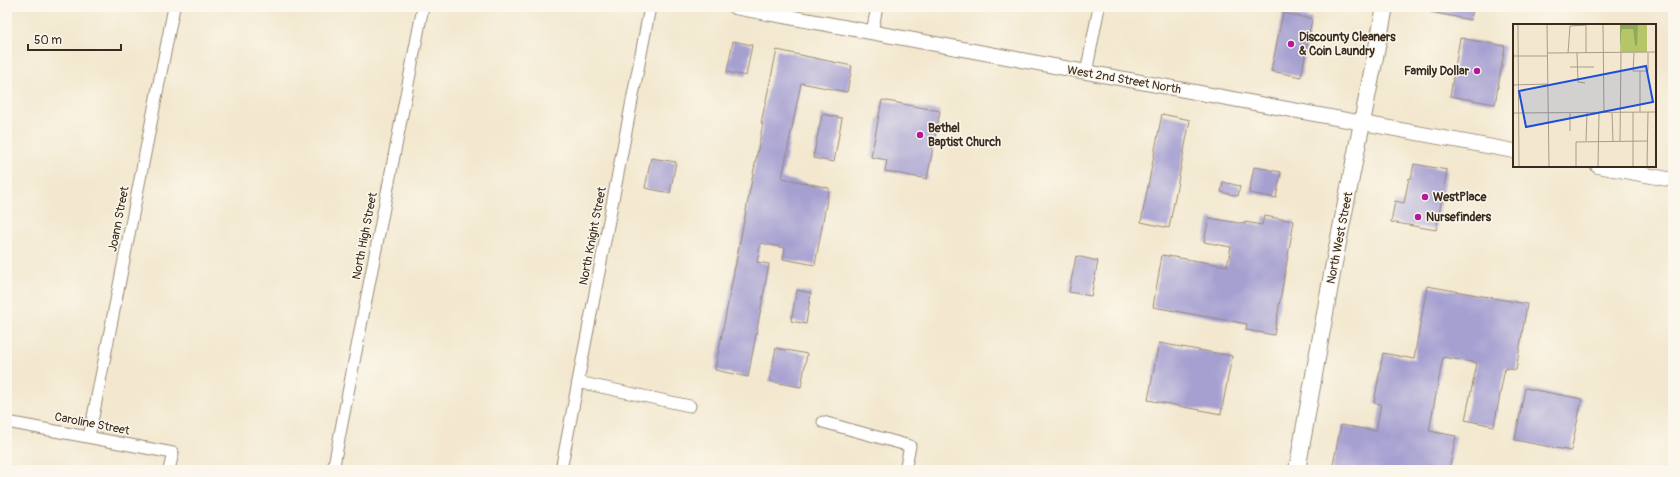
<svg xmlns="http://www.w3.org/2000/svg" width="1680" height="477" viewBox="0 0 1680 477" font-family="Pangolin,sans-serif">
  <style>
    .building { fill: #a6a0d1 }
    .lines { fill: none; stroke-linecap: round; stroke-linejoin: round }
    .minor-casing { stroke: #978976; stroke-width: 13 }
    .tertiary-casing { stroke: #978976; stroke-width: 16 }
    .secondary-casing { stroke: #978976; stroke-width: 18 }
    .minor { stroke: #fff; stroke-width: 11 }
    .tertiary { stroke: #fff; stroke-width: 14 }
    .secondary { stroke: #fff; stroke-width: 16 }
    .poi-dot { fill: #b5179e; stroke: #fbf7ec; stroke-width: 1.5 }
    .labels { text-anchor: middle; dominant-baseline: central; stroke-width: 3; stroke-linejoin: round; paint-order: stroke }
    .poi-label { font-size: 12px; font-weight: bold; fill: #3b2a1e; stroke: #fbf7ec; text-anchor: start }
    .street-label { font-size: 12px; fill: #3b2a1e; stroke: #fbf7ec }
    .inset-road { fill: none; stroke: #a99c88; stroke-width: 1 }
    .view { fill: #1d4ed8; fill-opacity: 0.15; stroke: #1d4ed8; stroke-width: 2 }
    .inset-edge { fill: none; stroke: #3b2a1e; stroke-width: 2 }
  </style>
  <rect width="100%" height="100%" fill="#fbf7ec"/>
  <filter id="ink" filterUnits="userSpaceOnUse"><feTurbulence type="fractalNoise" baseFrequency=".025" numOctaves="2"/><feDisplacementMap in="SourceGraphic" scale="8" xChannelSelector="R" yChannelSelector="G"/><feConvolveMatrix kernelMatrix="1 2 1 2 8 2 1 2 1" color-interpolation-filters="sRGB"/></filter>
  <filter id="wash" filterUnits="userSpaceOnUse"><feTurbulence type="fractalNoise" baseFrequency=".012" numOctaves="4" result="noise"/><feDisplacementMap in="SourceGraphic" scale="16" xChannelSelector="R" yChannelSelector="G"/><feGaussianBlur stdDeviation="0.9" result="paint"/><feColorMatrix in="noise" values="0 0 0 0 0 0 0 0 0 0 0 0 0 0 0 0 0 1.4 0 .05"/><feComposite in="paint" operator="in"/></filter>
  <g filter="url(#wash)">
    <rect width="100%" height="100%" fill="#f3e8cf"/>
    <g id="blocks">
      <!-- building -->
      <g class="building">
        <path d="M1431,7H1473L1471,20L1431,12Z"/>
        <path d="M1283,13L1312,19L1301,77L1271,71Z"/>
        <path d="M1460,38L1505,46L1495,104L1450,96Z"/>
        <path d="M733,41L752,45L746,76L727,72Z"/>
        <path d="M777,50L852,66L847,92L801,83L782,178L829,188L815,265L783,259L785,248L761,243L757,262L769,264L748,377L715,370L763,123H761Z"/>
        <path d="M882,100L940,111L927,179L885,171L887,160L871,157Z"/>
        <path d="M822,114L842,118L834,162L813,158Z"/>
        <path d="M1162,114L1190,120L1169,228L1141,222Z"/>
        <path d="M651,158L676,162L670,193L645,188Z"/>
        <path d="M1414,164L1447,170L1436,230L1391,222L1395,201L1404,203L1409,178L1411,179Z"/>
        <path d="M1254,167L1281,172L1276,198L1249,193Z"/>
        <path d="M1223,182L1240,186L1238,196L1221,192Z"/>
        <path d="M1264,216L1294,221L1274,335L1246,330L1247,324L1153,307L1162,255L1227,266L1231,247L1204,242L1209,218L1245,224V222L1262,225Z"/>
        <path d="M1076,256L1098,261L1091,296L1069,292Z"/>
        <path d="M1427,286L1527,304L1516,370L1505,368L1494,426L1465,420L1477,363L1443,357L1429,431L1456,436L1449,470H1332L1341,425L1376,431L1381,404L1374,403L1383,353L1414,359Z"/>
        <path d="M797,290L811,293L806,324L791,321Z"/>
        <path d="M1159,343L1232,356L1221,414L1148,400Z"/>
        <path d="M776,348L807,354L801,387L769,381Z"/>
        <path d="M1525,388L1582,399L1571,451L1515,440Z"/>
      </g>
    </g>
  </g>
  <g filter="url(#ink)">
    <use href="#blocks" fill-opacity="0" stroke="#978976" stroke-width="1"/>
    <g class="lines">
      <!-- minor casing -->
      <g class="minor-casing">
        <g id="minor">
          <path d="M872,32L877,7"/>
          <path d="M1086,73L1099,7"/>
          <path d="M578,382L690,406"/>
          <path d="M7,422L173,453L169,470"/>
          <path d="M823,422L910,446L905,470"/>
          <path d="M89,437L174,7"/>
          <path d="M333,470L423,7"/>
          <path d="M561,470L650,7"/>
        </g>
      </g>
      <!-- tertiary casing -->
      <g class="tertiary-casing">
        <g id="tertiary">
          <path d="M735,7L1514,151"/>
          <path d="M1598,166L1673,180"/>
        </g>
      </g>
      <!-- secondary casing -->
      <g class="secondary-casing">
        <path id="secondary" d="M1297,470L1334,263L1385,7"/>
      </g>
      <!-- minor -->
      <use href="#minor" class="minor"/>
      <!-- tertiary -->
      <use href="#tertiary" class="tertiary"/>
      <!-- secondary -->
      <use href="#secondary" class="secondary"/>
    </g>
  </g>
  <!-- markers -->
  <g class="poi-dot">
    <circle cx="1291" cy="44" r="4"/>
    <circle cx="1477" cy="71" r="4"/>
    <circle cx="920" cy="135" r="4"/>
    <circle cx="1425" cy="197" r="4"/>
    <circle cx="1418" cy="217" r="4"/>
  </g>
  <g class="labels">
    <!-- poi labels -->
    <g class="poi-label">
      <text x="1299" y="37">Discounty Cleaners<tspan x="1299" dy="14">&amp; Coin Laundry</tspan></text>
      <text x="1469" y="71" text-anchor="end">Family Dollar</text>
      <text x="928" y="128">Bethel<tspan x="928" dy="14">Baptist Church</tspan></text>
      <text x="1433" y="197">WestPlace</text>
      <text x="1426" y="217">Nursefinders</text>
    </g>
    <!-- street labels -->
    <g class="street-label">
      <text transform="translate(1124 80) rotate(10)">West 2nd Street North</text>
      <text transform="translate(119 219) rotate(-79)">Joann Street</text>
      <text transform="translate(365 236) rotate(-79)">North High Street</text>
      <text transform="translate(593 236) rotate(-79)">North Knight Street</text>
      <text transform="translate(1340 238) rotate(-79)">North West Street</text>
      <text transform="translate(92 424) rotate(11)">Caroline Street</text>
    </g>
  </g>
  <!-- overview -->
  <g transform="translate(1513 24)">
    <rect width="143" height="143" fill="#f3e8cf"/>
    <path d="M125,0H141L134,1V28H107L109,5H120L122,15Z" fill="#b6c568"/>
    <path d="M107,1H125L124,22L122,21L120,5H109L107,26Z" fill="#90aa5c"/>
    <path class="inset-road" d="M5,0L6,143M34,0L36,143M90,0L91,89M35,29L143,28M55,29L57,2L73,1M64,29L65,58L72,59M73,29V0M121,29L120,47H135V29M0,32H35M57,43H81M0,61L35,60M120,88V143M127,88V47M0,89L143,88M99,89L100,117M57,107V89M73,117L74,89M107,117L108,29M63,143V118L134,117M85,143L86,89M134,143L135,88"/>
    <path class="view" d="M133,42L140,78L13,103L6,67Z"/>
    <rect width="143" height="143" class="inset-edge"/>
  </g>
  <!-- margin -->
  <rect width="1680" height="477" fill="none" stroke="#fbf7ec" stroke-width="24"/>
  <!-- scale -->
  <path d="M28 44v6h93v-6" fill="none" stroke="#3b2a1e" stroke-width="2"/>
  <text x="34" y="44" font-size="12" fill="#3b2a1e" stroke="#fbf7ec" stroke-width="3" paint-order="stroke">50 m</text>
</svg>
